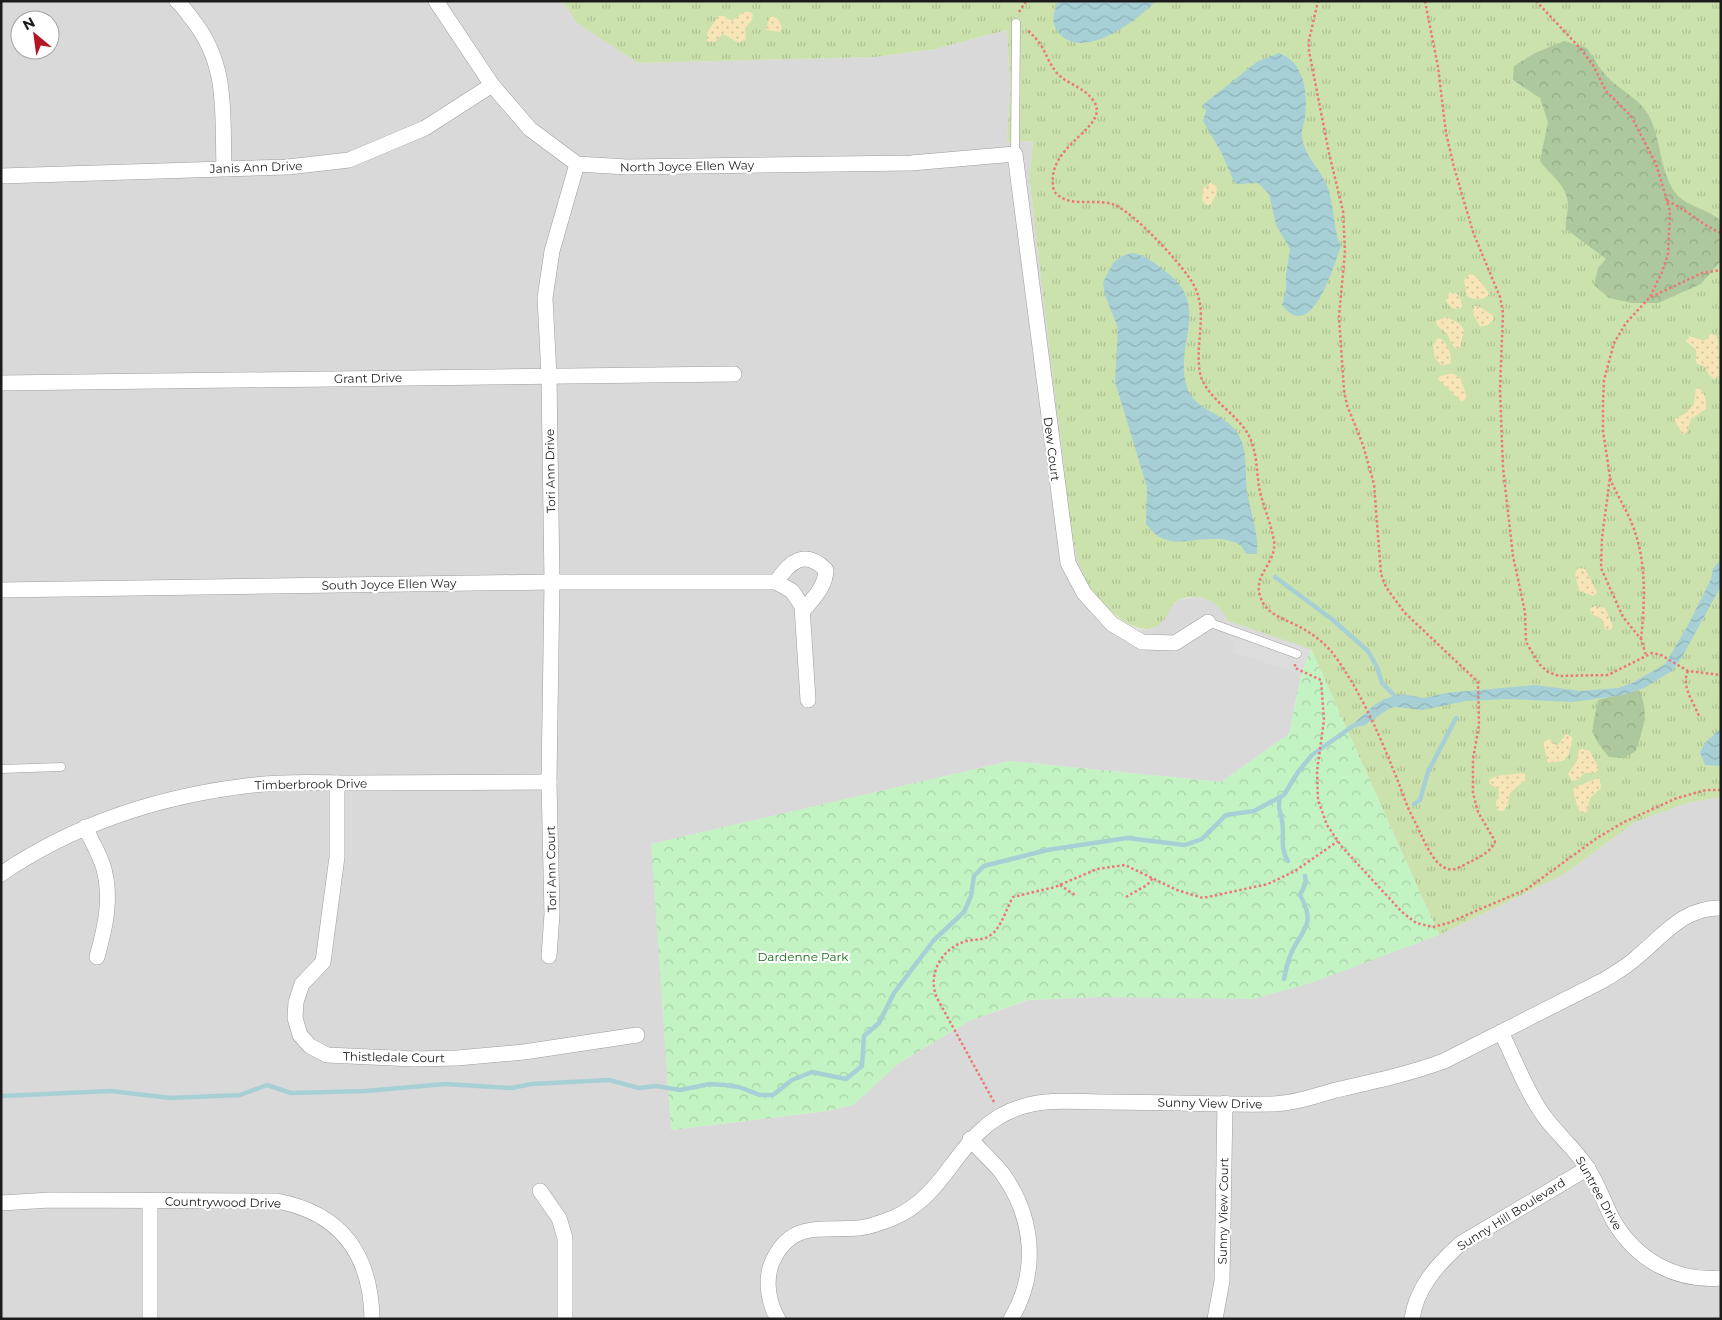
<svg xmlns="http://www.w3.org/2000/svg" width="1722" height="1320" viewBox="0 0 1722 1320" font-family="Montserrat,sans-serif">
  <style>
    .residential { fill: #dad9d9; fill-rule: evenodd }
    .grass { fill: url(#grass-tufts) }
    .forest { fill: url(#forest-crowns) }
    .sand { fill: url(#sand-dots) }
    .park { fill: url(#park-crowns) }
    .parking { fill: #dcdcdc }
    .water { fill: url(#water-waves) }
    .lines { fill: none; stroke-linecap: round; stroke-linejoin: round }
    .stream { stroke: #a7d0d6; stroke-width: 4.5 }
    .lane-casing { stroke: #9d9d9d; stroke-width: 9 }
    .street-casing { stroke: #9d9d9d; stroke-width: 16 }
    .path { stroke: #eb7776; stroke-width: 2.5; stroke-dasharray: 2.5 2.5; stroke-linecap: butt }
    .lane { stroke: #fff; stroke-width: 8 }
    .street { stroke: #fff; stroke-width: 15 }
    .labels { text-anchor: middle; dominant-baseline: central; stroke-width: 4.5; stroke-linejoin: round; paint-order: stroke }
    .street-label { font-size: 12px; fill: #1c1c1c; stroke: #fff }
    .park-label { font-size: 12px; fill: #176e16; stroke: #fff }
  </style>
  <defs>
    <pattern id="grass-tufts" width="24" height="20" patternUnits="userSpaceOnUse" patternTransform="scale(1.25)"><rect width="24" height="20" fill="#cce2ad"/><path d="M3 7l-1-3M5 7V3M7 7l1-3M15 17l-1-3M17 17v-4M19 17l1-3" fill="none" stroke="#afc194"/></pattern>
    <pattern id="forest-crowns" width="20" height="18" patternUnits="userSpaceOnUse" patternTransform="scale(1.25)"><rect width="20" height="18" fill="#adc89c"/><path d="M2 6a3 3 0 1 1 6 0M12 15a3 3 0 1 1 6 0" fill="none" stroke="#94ab86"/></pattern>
    <pattern id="sand-dots" width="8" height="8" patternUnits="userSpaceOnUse" patternTransform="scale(1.25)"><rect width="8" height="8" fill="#f7e4b7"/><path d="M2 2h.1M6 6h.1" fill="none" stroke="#d3c39d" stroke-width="1.8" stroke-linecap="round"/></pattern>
    <pattern id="park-crowns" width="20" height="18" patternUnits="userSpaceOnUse" patternTransform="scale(1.25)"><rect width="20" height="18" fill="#c4f3c3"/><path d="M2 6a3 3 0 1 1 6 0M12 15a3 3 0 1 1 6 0" fill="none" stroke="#a8d0a7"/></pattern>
    <pattern id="water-waves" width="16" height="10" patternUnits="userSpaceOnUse" patternTransform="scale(1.25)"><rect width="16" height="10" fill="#a7d0d6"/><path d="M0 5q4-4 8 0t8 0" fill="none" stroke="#8fb2b7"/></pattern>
  </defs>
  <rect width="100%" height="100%" fill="#ece8e3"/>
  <!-- residential -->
  <path class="residential" d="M1,1H562L577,23L638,63L875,57L935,49L1007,30L1010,88L1007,142L1033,141L1029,176L1074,546L1097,597L1115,616L1138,630L1152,629L1163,621L1169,609L1178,600L1195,597L1207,599L1221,607L1229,621L1311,649L1301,675L1289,734L1221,782L1010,761L652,844L671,1130L828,1111L852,1105L898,1064L969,1021L1029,1000L1099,997L1439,935L1563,875L1635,822L1687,803L1721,797V1319H1ZM20,20H50V50H20Z"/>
  <!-- grass -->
  <path class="grass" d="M562,1H1721V797L1687,803L1635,822L1563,875L1439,935L1311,649L1228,621C1220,602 1199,591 1179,600C1170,604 1169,615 1163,621C1149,637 1131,626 1117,616C1103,606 1088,588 1082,572C1068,533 1067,490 1062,449C1050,358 1040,267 1029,176L1033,141L1007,142L1010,88L1007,30L935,49L875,57L638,63L577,23Z"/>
  <!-- forest -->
  <g class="forest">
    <path d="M1564,41L1587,48C1595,60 1603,75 1615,84C1627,94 1642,102 1649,116C1662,140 1659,174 1678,196C1689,207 1708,209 1721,221L1720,262L1701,284L1658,303H1632L1609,298L1594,285L1598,268L1606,259L1566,229C1565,220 1568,213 1568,205C1568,186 1550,175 1540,161L1548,122L1540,98L1513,80L1514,66L1535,53Z"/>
    <path d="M1639,690C1650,714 1643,727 1636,751L1624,758L1609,757C1586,730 1593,731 1598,700Z"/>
  </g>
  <!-- sand -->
  <g class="sand">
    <path d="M743,12H751L753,14L752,20L745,28L746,39L739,43L723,34L715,42L707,41V33L718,16H724L732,21Z"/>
    <path d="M772,16L778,19L782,27L780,32L766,30L769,18Z"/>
    <path d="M1211,182L1217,187L1216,195L1211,204L1207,205L1202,201L1203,189Z"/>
    <path d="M1470,274L1474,275C1478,279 1487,289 1489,294C1485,301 1473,300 1467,296L1464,280Z"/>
    <path d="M1450,292C1459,292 1462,299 1462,307L1459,309C1452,309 1448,306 1446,299Z"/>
    <path d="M1474,306H1478L1491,314L1494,319L1488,325L1480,327L1473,314Z"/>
    <path d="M1446,317L1459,323L1464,330L1460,348L1456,349C1446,338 1453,336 1437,326L1436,321Z"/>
    <path d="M1711,334L1717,336C1719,340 1719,369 1719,376L1714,379L1709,375L1705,367L1696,363V350L1686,341L1689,336L1704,341Z"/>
    <path d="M1438,338L1442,339C1448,345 1453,356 1450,364L1441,365L1435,358L1433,345Z"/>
    <path d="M1453,373L1460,378L1467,397L1462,402L1438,379L1440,376Z"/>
    <path d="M1696,387C1705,390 1707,400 1706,409L1691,419L1687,432L1683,435L1674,419L1686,413L1694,404Z"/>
    <path d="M1578,568L1585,569L1597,592L1593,596L1579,591L1575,574Z"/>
    <path d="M1595,606L1605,608L1613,626L1610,630L1605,629L1602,619L1591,614L1590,609Z"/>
    <path d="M1566,734L1572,737C1573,742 1572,744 1570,749C1566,764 1563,760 1548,763L1543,742L1549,739L1557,746Z"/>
    <path d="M1582,749L1590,751L1599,769L1595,773H1585L1577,780L1572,781L1568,774L1577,761L1579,750Z"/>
    <path d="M1522,773L1525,774V780L1510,793L1507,806L1503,812L1497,810L1496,802L1499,793L1498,789L1490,784L1489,780L1496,776Z"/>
    <path d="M1597,778L1600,779L1601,788L1590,798L1587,812L1583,813L1579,811L1573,792L1574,788Z"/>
  </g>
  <!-- park -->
  <path class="park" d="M1311,649L1439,935L1311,983L1254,999L1099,997L1028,1000L969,1021L898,1064L853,1105L828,1111L671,1130L651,844L1010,761L1221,782L1289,734L1301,675Z"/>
  <!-- parking -->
  <path class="parking" d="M1228,622L1310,650L1300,674L1232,652L1235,642L1229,638Z"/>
  <!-- water -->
  <g class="water">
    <path d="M1059,1H1156C1138,20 1083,62 1059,33C1050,23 1053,12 1059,1Z"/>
    <path d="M1279,53C1305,63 1308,93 1305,118C1304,124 1301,130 1302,136C1303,154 1319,168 1326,183C1334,200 1334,235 1341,246C1334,264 1312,345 1282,305L1286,290V274L1290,249L1276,225L1269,194L1258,183L1238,184L1234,182L1222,154L1203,121L1206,111L1203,105L1205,103L1258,61Z"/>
    <path d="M1132,253C1146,255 1154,263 1165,271C1213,306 1173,343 1187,387C1194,410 1220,411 1234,429C1238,433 1241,439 1243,445C1247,459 1245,476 1247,491C1250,511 1259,533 1257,554H1248C1243,551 1244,548 1240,545C1236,542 1224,539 1218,539C1191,536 1168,554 1146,524L1147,487L1115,382L1118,328L1105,295L1103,282L1113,263L1122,256Z"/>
    <path d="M1721,559V586L1682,657L1672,671L1644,688L1623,695L1573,702L1510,699L1466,701L1423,710L1396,707L1390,708L1365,725L1348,729L1373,706L1384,699L1402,694L1424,698L1446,693L1535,685L1581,691L1618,688L1632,683L1665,664L1688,625L1711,579L1713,569Z"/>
    <path d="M1721,728V766L1705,765L1700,752L1705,743Z"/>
  </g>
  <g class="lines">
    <!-- stream -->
    <g class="stream">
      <path d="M1275,577L1333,620L1368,651L1377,667L1382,683L1398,699"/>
      <path d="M1280,797C1277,811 1281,810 1282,821C1285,836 1279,847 1288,861"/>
      <path d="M1414,804L1420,800L1428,772L1456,718"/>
      <path d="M1284,979C1286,971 1287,963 1290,956C1300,930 1318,927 1300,895L1306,883L1305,876"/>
      <path d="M1,1096L111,1091L170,1098L240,1095L267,1085L291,1093L366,1091L445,1084L511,1088L532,1084L609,1080L639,1088L656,1086L680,1090L710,1084L725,1085L739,1087L760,1095H773L792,1080L812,1072L846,1079L862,1066L864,1036L879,1023L894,993L934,940L964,912L971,896L974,876L984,866L1047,850L1127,838L1185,845L1202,839L1226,815L1254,811L1284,795L1298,772L1312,755L1353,726"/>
    </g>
    <!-- lane casing -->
    <g class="lane-casing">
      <g id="lane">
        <path d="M1015,154L1016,23"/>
        <path d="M1208,622L1297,654"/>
        <path d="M1,769L61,767"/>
      </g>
    </g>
    <!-- street casing -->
    <g class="street-casing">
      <g id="street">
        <path d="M177,1C183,6 187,13 192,19C229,65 222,113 224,168"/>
        <path d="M436,1L492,85L530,129L577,164L627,167L911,163L1015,154L1068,563L1084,593L1112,624L1142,642L1175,643L1208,622"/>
        <path d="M1,176L288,167L349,160L425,128L492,85"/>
        <path d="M1,383L734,374"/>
        <path d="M776,582C790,561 805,549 826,570C825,588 814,597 803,611"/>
        <path d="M1,590L552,582H776L792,591L802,606L808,700"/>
        <path d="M337,783V857L323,962L302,984L296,1002L295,1018L300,1035L310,1046L327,1055L414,1059L457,1058L524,1052L637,1035"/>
        <path d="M85,827C91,840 100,855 104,869C112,900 105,928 97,957"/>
        <path d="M1,874C79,821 171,793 264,784C294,781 325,783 355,783C420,783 485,782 549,782"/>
        <path d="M549,956L552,914L549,782L552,582L549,376L545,298L552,251L577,164"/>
        <path d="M1501,1032C1515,1060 1526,1091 1544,1116C1557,1134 1574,1148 1586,1166C1598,1183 1604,1203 1613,1220C1636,1260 1676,1282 1721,1278"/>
        <path d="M970,1139C980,1150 992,1161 1002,1173C1034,1217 1039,1272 1011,1319"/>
        <path d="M540,1191L559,1218L565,1238V1319"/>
        <path d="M1,1203L50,1200L277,1201C341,1213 371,1254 372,1319"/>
        <path d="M150,1319V1201"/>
        <path d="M778,1319C769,1304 765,1282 771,1265C789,1220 820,1231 859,1228C870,1227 883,1222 893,1218C951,1194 958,1126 1021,1107C1047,1098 1077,1102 1105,1102C1161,1102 1217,1105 1273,1104C1295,1103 1315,1096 1336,1090C1372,1082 1409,1074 1444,1061L1604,980C1615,973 1626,967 1636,958C1662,937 1683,907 1721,908"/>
        <path d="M1215,1319L1222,1281L1225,1103"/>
        <path d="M1412,1319C1416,1288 1438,1264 1460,1244L1588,1168"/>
      </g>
    </g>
    <!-- path -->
    <g class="path">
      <path d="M1425,1L1438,67L1446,133L1454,167L1473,232L1500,297L1503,313L1500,390L1503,468L1513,556L1525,612L1526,642L1539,664L1548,672L1559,676L1608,675L1652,653L1661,655L1688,671L1721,675"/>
      <path d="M1536,1L1580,48L1593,65L1606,91L1631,116L1656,164L1670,211L1668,254L1662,272L1650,297L1626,323L1614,343L1604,380L1603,403V431L1610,477L1602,538L1601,568L1623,617L1641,639L1646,655"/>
      <path d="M1019,12L1026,1"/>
      <path d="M1028,31C1046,46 1044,56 1056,72C1066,84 1084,87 1093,100C1114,128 1042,144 1054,191C1069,211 1099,195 1119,207C1140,220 1176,258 1190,279C1211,309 1194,340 1200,373C1205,397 1236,413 1248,434C1258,452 1256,473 1260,492C1264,508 1271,524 1274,541C1277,563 1253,574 1260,596C1266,615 1283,618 1298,626C1310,632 1322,641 1331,651C1356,683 1378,731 1393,769C1401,787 1404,801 1414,820C1422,834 1434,874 1455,869C1461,867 1467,863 1472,861C1481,856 1492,851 1495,841L1478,812L1473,793V759L1479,725L1478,682L1404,612L1386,587L1381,574L1374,484L1363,445L1347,405L1344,390L1339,317L1345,251L1343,211L1329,153L1309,51V40L1318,1"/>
      <path d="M1667,201C1687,209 1701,225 1721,233"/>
      <path d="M1651,297L1702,273L1721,270"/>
      <path d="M1610,478C1616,494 1626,508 1632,524C1647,561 1645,601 1641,639"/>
      <path d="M1295,664V668L1321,680L1324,720L1317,771L1318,800L1327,825L1342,847L1402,912L1416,923L1433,927L1448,923L1527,889L1597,838L1624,822L1677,798L1706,790H1721"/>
      <path d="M1688,671C1681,686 1693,701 1699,716"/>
      <path d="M1060,885L1075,895"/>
      <path d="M1126,897L1147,885L1153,878"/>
      <path d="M994,1102L937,998C927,974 941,949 966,941C975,939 984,941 992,934C1002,926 1006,909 1013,897L1055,887L1097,869L1125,865L1177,890L1203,898L1268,884L1295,871L1338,841"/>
    </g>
    <!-- lane -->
    <use href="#lane" class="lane"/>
    <!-- street -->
    <use href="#street" class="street"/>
  </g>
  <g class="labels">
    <!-- street labels -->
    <g class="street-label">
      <text transform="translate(687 166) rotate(-1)">North Joyce Ellen Way</text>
      <text transform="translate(256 167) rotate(-2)">Janis Ann Drive</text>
      <text transform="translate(368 378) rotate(-1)">Grant Drive</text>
      <text transform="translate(1052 449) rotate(83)">Dew Court</text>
      <text transform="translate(550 471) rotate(-91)">Tori Ann Drive</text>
      <text transform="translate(389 584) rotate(-1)">South Joyce Ellen Way</text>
      <text transform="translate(311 784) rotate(-1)">Timberbrook Drive</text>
      <text transform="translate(551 869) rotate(-91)">Tori Ann Court</text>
      <text transform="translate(394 1057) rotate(1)">Thistledale Court</text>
      <text transform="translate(1210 1103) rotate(1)">Sunny View Drive</text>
      <text transform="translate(1599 1193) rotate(61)">Suntree Drive</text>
      <text transform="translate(223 1202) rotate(1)">Countrywood Drive</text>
      <text transform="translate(1223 1211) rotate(-89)">Sunny View Court</text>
      <text transform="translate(1511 1214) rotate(-32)">Sunny Hill Boulevard</text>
    </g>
    <!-- park labels -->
    <g class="park-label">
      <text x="803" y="956">Dardenne Park</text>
    </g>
  </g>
  <!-- border -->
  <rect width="1722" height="1320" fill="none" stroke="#1c1c1c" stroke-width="5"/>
  <!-- north arrow -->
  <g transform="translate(35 35) rotate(331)"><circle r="24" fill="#ffffff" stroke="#a4a4a4"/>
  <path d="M0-4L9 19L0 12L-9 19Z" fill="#b41423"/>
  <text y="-8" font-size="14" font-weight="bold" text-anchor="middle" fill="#1c1c1c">N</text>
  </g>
</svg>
